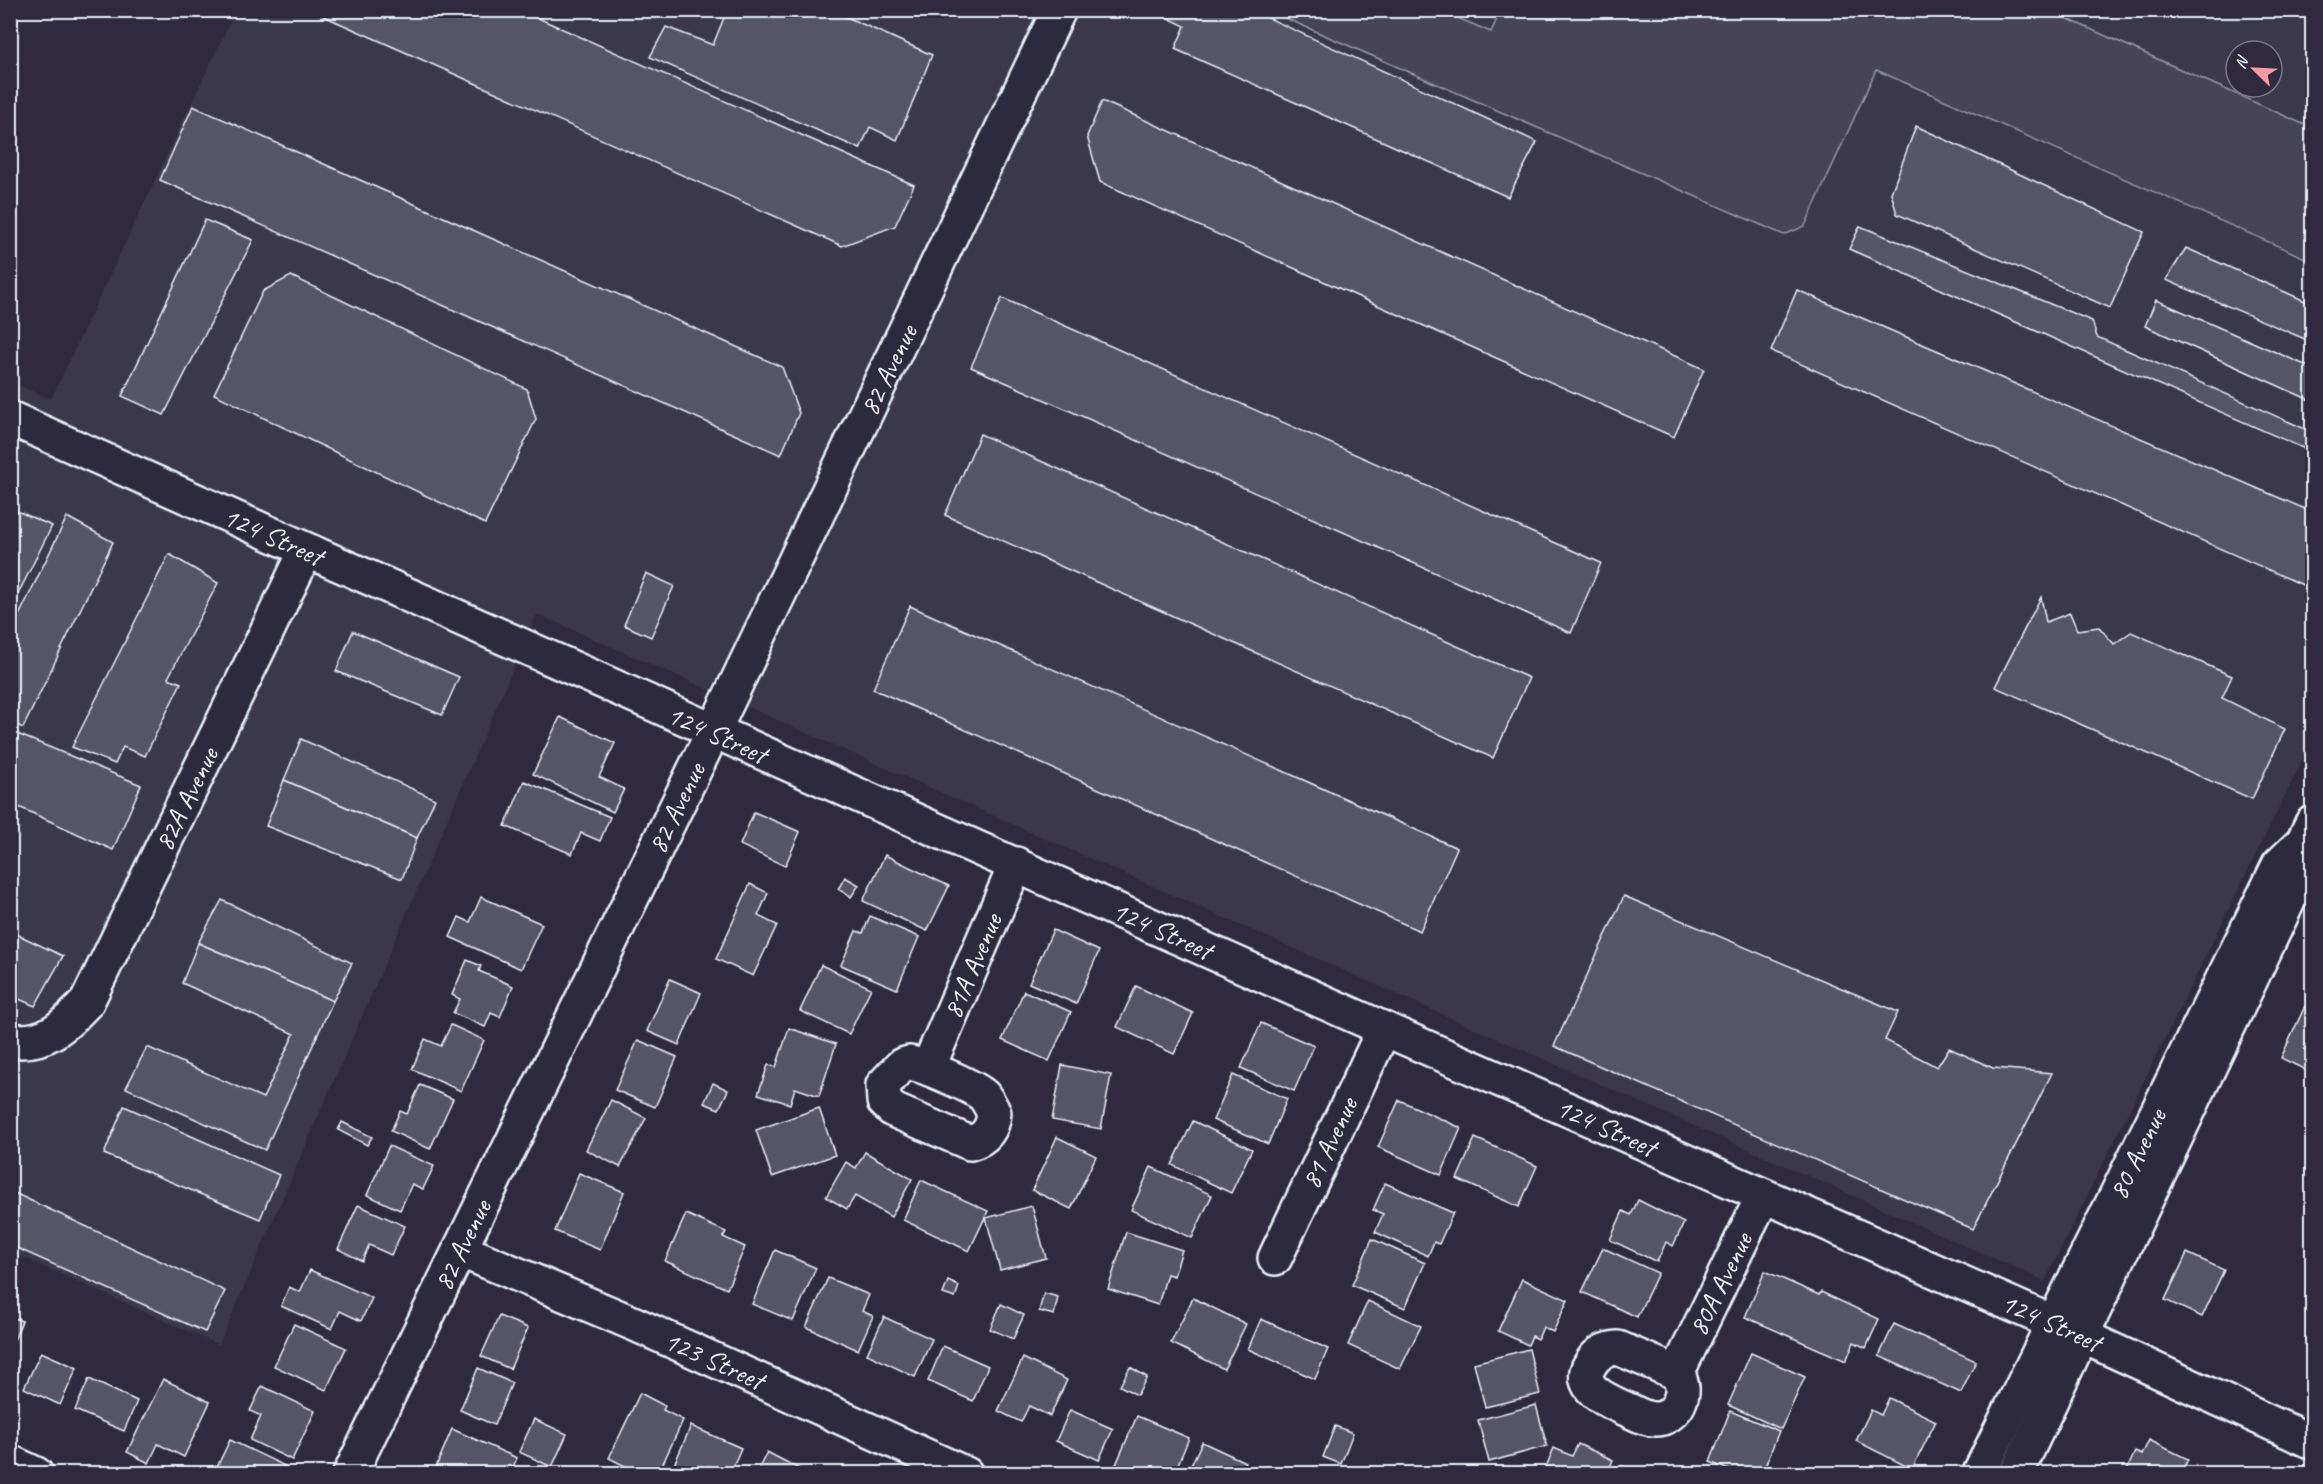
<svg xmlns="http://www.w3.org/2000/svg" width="2323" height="1484" viewBox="0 0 2323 1484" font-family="Caveat,sans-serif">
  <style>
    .built { fill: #3b3749; fill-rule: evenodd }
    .green { fill: #464455; stroke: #979aa6; stroke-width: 1.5 }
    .building { fill: #575565; stroke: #e8f1f8; stroke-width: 1.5 }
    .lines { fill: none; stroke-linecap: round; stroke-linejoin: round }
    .minor-casing { stroke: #e8f1f8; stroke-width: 38 }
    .major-casing { stroke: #e8f1f8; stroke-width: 38 }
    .minor { stroke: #2f2a3d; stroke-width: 33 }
    .major { stroke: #2f2a3d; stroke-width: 33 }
    .labels { text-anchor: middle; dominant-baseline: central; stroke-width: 4.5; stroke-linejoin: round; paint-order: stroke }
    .street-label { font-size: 28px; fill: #e8f1f8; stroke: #2f2a3d }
  </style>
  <rect width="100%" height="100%" fill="#2f2a3d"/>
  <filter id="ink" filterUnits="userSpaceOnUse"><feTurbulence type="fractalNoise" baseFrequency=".0167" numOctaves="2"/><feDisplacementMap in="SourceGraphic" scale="12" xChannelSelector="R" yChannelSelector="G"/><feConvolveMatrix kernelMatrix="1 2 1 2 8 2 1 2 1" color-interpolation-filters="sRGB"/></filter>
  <g filter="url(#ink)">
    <!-- built -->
    <g class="built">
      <path d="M235,11H1269L1784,235L1805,225L1876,69L2312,261V741L2045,1281L537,614L219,1345L11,1252V382L51,399Z"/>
      <path d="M1441,11H1501L1491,33Z"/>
      <path d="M2050,11H2312V128ZM2236,51H2272V87H2236Z"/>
    </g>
    <!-- green -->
    <path class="green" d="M1501,10L2050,11L2312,128V261L1876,70L1805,226L1784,235L1269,11H1441L1491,32Z"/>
    <!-- building -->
    <g class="building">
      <path d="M310,10H520L914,185L895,226L842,246Z"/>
      <path d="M727,10H831L932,55L897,140L870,127L860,149L650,57L666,27L713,45Z"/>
      <path d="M1152,10H1251L1537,142L1508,197L1175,49L1185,26Z"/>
      <path d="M1102,101L1704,369L1674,437L1100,182L1087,136Z"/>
      <path d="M193,106L782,367L799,413L781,455L160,180Z"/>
      <path d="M1916,126L2144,232L2110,308L1897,214L1891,193Z"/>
      <path d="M205,220L253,240L164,415L122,396Z"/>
      <path d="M1860,226L2092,321L2097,337L2312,432V452L1849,249Z"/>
      <path d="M2186,248L2312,304V342L2166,280Z"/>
      <path d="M291,276L527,389L536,419L485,524L214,394L263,291Z"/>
      <path d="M1797,290L2312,512V589L1771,351Z"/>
      <path d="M1002,298L1601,563L1571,633L971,367Z"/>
      <path d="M2156,300L2312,368V401L2145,326Z"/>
      <path d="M980,434L1529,678L1493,758L945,515Z"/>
      <path d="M10,508L52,526L10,610Z"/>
      <path d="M67,517L113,542L23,728L10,722V634Z"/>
      <path d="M169,554L218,583L168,678L181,683L145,756L123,747L115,764L72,747Z"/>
      <path d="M646,573L674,586L651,637L624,625Z"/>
      <path d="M2041,597L2046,622L2070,613L2077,630L2099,627L2114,644L2131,632L2232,676L2222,698L2285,729L2252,799L1995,687Z"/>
      <path d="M910,606L1457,848L1420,931L873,689Z"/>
      <path d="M353,631L459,677L442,715L336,671Z"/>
      <path d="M560,717L615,743L599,777L624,789L613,812L533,774Z"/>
      <path d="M10,731L141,785L113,850L10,803Z"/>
      <path d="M301,739L435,799L417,838L284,780Z"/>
      <path d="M284,780L417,838L402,879L266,826Z"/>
      <path d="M524,781L610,817L600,841L581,833L572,854L505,826Z"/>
      <path d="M754,812L800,832L785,866L740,845Z"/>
      <path d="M885,855L949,886L927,931L863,901Z"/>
      <path d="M845,877L859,885L851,897L838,889Z"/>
      <path d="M750,884L768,893L758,916L777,925L753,976L716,959Z"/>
      <path d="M1624,896L1898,1012L1885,1040L1937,1067L1949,1048L1993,1068L2052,1073L1973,1229L1554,1046Z"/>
      <path d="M481,897L542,924L521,969L450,937L459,917L470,922Z"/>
      <path d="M222,900L352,963L333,1001L198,943Z"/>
      <path d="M870,916L919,937L897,989L841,965L856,931L863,933Z"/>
      <path d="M1053,930L1099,951L1076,1004L1029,983Z"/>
      <path d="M10,931L63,956L35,1006L10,995Z"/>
      <path d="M198,943L333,1001L265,1150L126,1088L147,1047L263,1098L294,1034L182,983Z"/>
      <path d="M467,960L481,966L479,971L513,986L500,1017L491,1013L485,1027L453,1013L460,999L452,995Z"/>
      <path d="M821,965L871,988L849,1034L800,1011Z"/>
      <path d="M670,979L701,993L679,1045L647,1031Z"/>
      <path d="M1136,986L1193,1013L1174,1054L1117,1027Z"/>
      <path d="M1024,991L1071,1012L1049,1061L1002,1040Z"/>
      <path d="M2305,1006L2312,1010V1073L2281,1058Z"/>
      <path d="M1261,1023L1314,1046L1294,1091L1241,1068Z"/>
      <path d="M451,1025L484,1040L461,1091L412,1069L425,1039L441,1046Z"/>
      <path d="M789,1028L836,1044L819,1096L795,1088L790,1104L758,1094L768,1065L776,1067Z"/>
      <path d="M638,1040L677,1057L655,1107L615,1090Z"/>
      <path d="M1062,1065L1111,1075L1101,1129L1052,1120Z"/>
      <path d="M1233,1075L1287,1099L1268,1144L1213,1120Z"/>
      <path d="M713,1083L728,1090L719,1109L704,1103Z"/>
      <path d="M420,1085L453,1099L430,1149L391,1131L400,1111L407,1114Z"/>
      <path d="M611,1100L646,1118L620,1167L586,1150Z"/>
      <path d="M1399,1100L1461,1128L1441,1175L1378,1147Z"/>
      <path d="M124,1106L279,1175L260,1219L104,1154Z"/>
      <path d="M819,1108L835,1155L772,1177L756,1130Z"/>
      <path d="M1193,1121L1252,1149L1231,1193L1172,1165Z"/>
      <path d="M342,1122L372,1137L367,1145L338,1130Z"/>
      <path d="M1057,1137L1096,1156L1071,1209L1032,1190Z"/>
      <path d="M1475,1138L1537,1166L1519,1207L1457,1179Z"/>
      <path d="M389,1146L434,1166L423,1189L412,1184L400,1210L367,1195Z"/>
      <path d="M865,1152L912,1179L891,1217L855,1196L847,1209L826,1197L846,1162L856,1168Z"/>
      <path d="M1151,1167L1212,1195L1192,1238L1131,1210Z"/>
      <path d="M579,1173L624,1192L600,1250L555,1231Z"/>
      <path d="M921,1180L988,1211L969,1251L903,1220Z"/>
      <path d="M1385,1183L1453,1213L1439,1244L1434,1242L1428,1256L1375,1232L1383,1214L1373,1210Z"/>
      <path d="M10,1191L225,1291L205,1332L10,1245Z"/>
      <path d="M1638,1200L1684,1223L1673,1246L1666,1242L1657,1262L1610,1240L1623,1211L1631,1215Z"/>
      <path d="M358,1205L405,1226L391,1255L369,1245L362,1261L338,1249Z"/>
      <path d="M1032,1206L1046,1258L1000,1270L986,1218Z"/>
      <path d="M686,1214L726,1232L723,1237L745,1247L727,1289L665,1261Z"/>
      <path d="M1126,1232L1182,1250L1174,1276L1167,1274L1158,1305L1108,1289Z"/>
      <path d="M1372,1239L1425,1263L1405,1308L1352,1285Z"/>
      <path d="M1603,1248L1658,1273L1637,1317L1582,1292Z"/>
      <path d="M775,1250L816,1268L793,1321L752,1304Z"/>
      <path d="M2187,1253L2224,1270L2202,1317L2165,1300Z"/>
      <path d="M310,1270L372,1298L361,1321L340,1311L332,1329L281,1306L289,1287L300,1292Z"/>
      <path d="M1765,1271L1819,1295L1821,1292L1879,1319L1866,1348L1854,1342L1846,1361L1745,1317Z"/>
      <path d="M828,1278L869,1295L862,1311L873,1316L858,1350L806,1327Z"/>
      <path d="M1522,1279L1568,1300L1553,1332L1543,1327L1538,1339L1532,1336L1528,1345L1498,1331Z"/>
      <path d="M948,1281L959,1286L955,1298L943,1294Z"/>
      <path d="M1044,1293L1058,1297L1054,1315L1039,1311Z"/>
      <path d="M1193,1298L1246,1324L1224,1369L1171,1343Z"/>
      <path d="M1368,1301L1421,1326L1400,1369L1348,1345Z"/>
      <path d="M1001,1304L1024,1315L1013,1339L990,1329Z"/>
      <path d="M10,1316L22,1321L10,1350Z"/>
      <path d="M499,1316L528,1328L510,1369L481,1356Z"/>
      <path d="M884,1317L932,1339L915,1377L867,1354Z"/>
      <path d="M1261,1319L1328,1349L1315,1379L1248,1349Z"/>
      <path d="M294,1324L346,1348L326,1390L274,1366Z"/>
      <path d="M1894,1324L1976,1361L1961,1393L1879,1356Z"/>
      <path d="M943,1346L988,1366L973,1401L928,1381Z"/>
      <path d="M1529,1349L1540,1394L1485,1407L1474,1363Z"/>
      <path d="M41,1352L77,1368L60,1405L24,1388Z"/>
      <path d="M1751,1353L1805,1377L1781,1429L1728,1405Z"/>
      <path d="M1023,1358L1067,1380L1050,1416L1029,1406L1021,1422L998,1411Z"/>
      <path d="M1130,1367L1147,1377L1137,1395L1120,1386Z"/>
      <path d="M478,1368L512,1383L494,1425L460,1410Z"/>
      <path d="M89,1379L137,1401L124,1431L75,1410Z"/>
      <path d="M163,1379L210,1402L184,1457L158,1444L149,1463L127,1452Z"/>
      <path d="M262,1386L315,1411L292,1460L250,1440L261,1416L250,1411Z"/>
      <path d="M640,1393L665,1406L663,1410L683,1420L658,1474H641L609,1458Z"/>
      <path d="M1889,1398L1936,1421L1912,1469L1856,1441L1871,1410L1881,1415Z"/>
      <path d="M1536,1405L1547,1446L1489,1462L1478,1420Z"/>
      <path d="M1070,1410L1113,1429L1099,1460L1056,1441Z"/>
      <path d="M1730,1411L1779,1431L1762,1474H1738L1710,1462Z"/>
      <path d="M1137,1416L1189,1438L1174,1474H1130L1115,1467Z"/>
      <path d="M534,1419L567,1434L552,1467L519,1452Z"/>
      <path d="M691,1426L741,1448L730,1474L709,1466L706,1474H670Z"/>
      <path d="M1335,1426L1353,1433L1341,1464L1323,1457Z"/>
      <path d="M452,1429L517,1458L510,1474H433Z"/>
      <path d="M230,1440L285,1466L281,1474L214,1473Z"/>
      <path d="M2149,1440L2188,1459L2181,1474H2125L2135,1452L2142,1455Z"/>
      <path d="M1202,1442L1245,1462L1240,1474H1187Z"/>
      <path d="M1578,1444L1613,1460L1607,1474H1543L1554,1448L1572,1456Z"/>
      <path d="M767,1452L809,1474H756Z"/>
      <path d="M1622,1466L1639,1474H1619Z"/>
    </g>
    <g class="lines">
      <!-- minor casing -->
      <g class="minor-casing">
        <g id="minor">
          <path d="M10,418L1373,1024L2054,1323L2312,1442"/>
          <path d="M10,1040C45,1046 65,1025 87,1002L306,551"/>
          <path d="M909,1063C921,1064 975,1087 984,1096C988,1101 991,1107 994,1113C993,1128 986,1139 970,1143L893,1110L884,1101L883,1085L902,1065Z"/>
          <path d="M928,1068L1016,864"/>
          <path d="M460,1250L637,1325L966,1474"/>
          <path d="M1275,1258L1384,1029"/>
          <path d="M1618,1348L1677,1373C1683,1384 1684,1392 1679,1403C1675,1411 1666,1419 1657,1419C1646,1420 1636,1413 1626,1409C1608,1401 1574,1388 1591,1363C1598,1352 1606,1349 1618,1348Z"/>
          <path d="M1677,1373L1763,1196"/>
          <path d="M10,1462L36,1474"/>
          <path d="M350,1474L713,732L1059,10"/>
        </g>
      </g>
      <!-- major casing -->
      <g class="major-casing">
        <g id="major">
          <path d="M1979,1474L2279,865L2303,842L2312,823"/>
          <path d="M2016,1474L2299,878L2303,842"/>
        </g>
      </g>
      <!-- minor -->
      <use href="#minor" class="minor"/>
      <!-- major -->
      <use href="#major" class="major"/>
    </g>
  </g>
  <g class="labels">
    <!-- street labels -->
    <g class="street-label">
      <text transform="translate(888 370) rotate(-64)">82 Avenue</text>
      <text transform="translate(273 536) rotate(24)">124 Street</text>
      <text transform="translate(717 734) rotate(24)">124 Street</text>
      <text transform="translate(186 799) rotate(-64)">82A Avenue</text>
      <text transform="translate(676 808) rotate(-64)">82 Avenue</text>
      <text transform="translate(1162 930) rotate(24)">124 Street</text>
      <text transform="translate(972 966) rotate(-67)">81A Avenue</text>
      <text transform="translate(1606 1127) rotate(24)">124 Street</text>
      <text transform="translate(1329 1143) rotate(-65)">81 Avenue</text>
      <text transform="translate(2137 1154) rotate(-64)">80 Avenue</text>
      <text transform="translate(462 1245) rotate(-64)">82 Avenue</text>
      <text transform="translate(1720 1284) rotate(-64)">80A Avenue</text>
      <text transform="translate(2051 1322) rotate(24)">124 Street</text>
      <text transform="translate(714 1360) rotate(24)">123 Street</text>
    </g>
  </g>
  <!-- margin -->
  <rect width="2323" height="1484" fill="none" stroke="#2f2a3d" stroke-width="36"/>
  <rect x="18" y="18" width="2287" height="1448" fill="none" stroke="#e8f1f8" stroke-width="2" filter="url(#ink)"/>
  <!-- north arrow -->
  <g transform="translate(2254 69) rotate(294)"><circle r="28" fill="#2f2a3d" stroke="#797a88" stroke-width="1.5"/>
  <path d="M0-4.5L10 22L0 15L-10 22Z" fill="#ff9aa2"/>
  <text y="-9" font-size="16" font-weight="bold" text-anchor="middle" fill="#e8f1f8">N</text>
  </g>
</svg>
